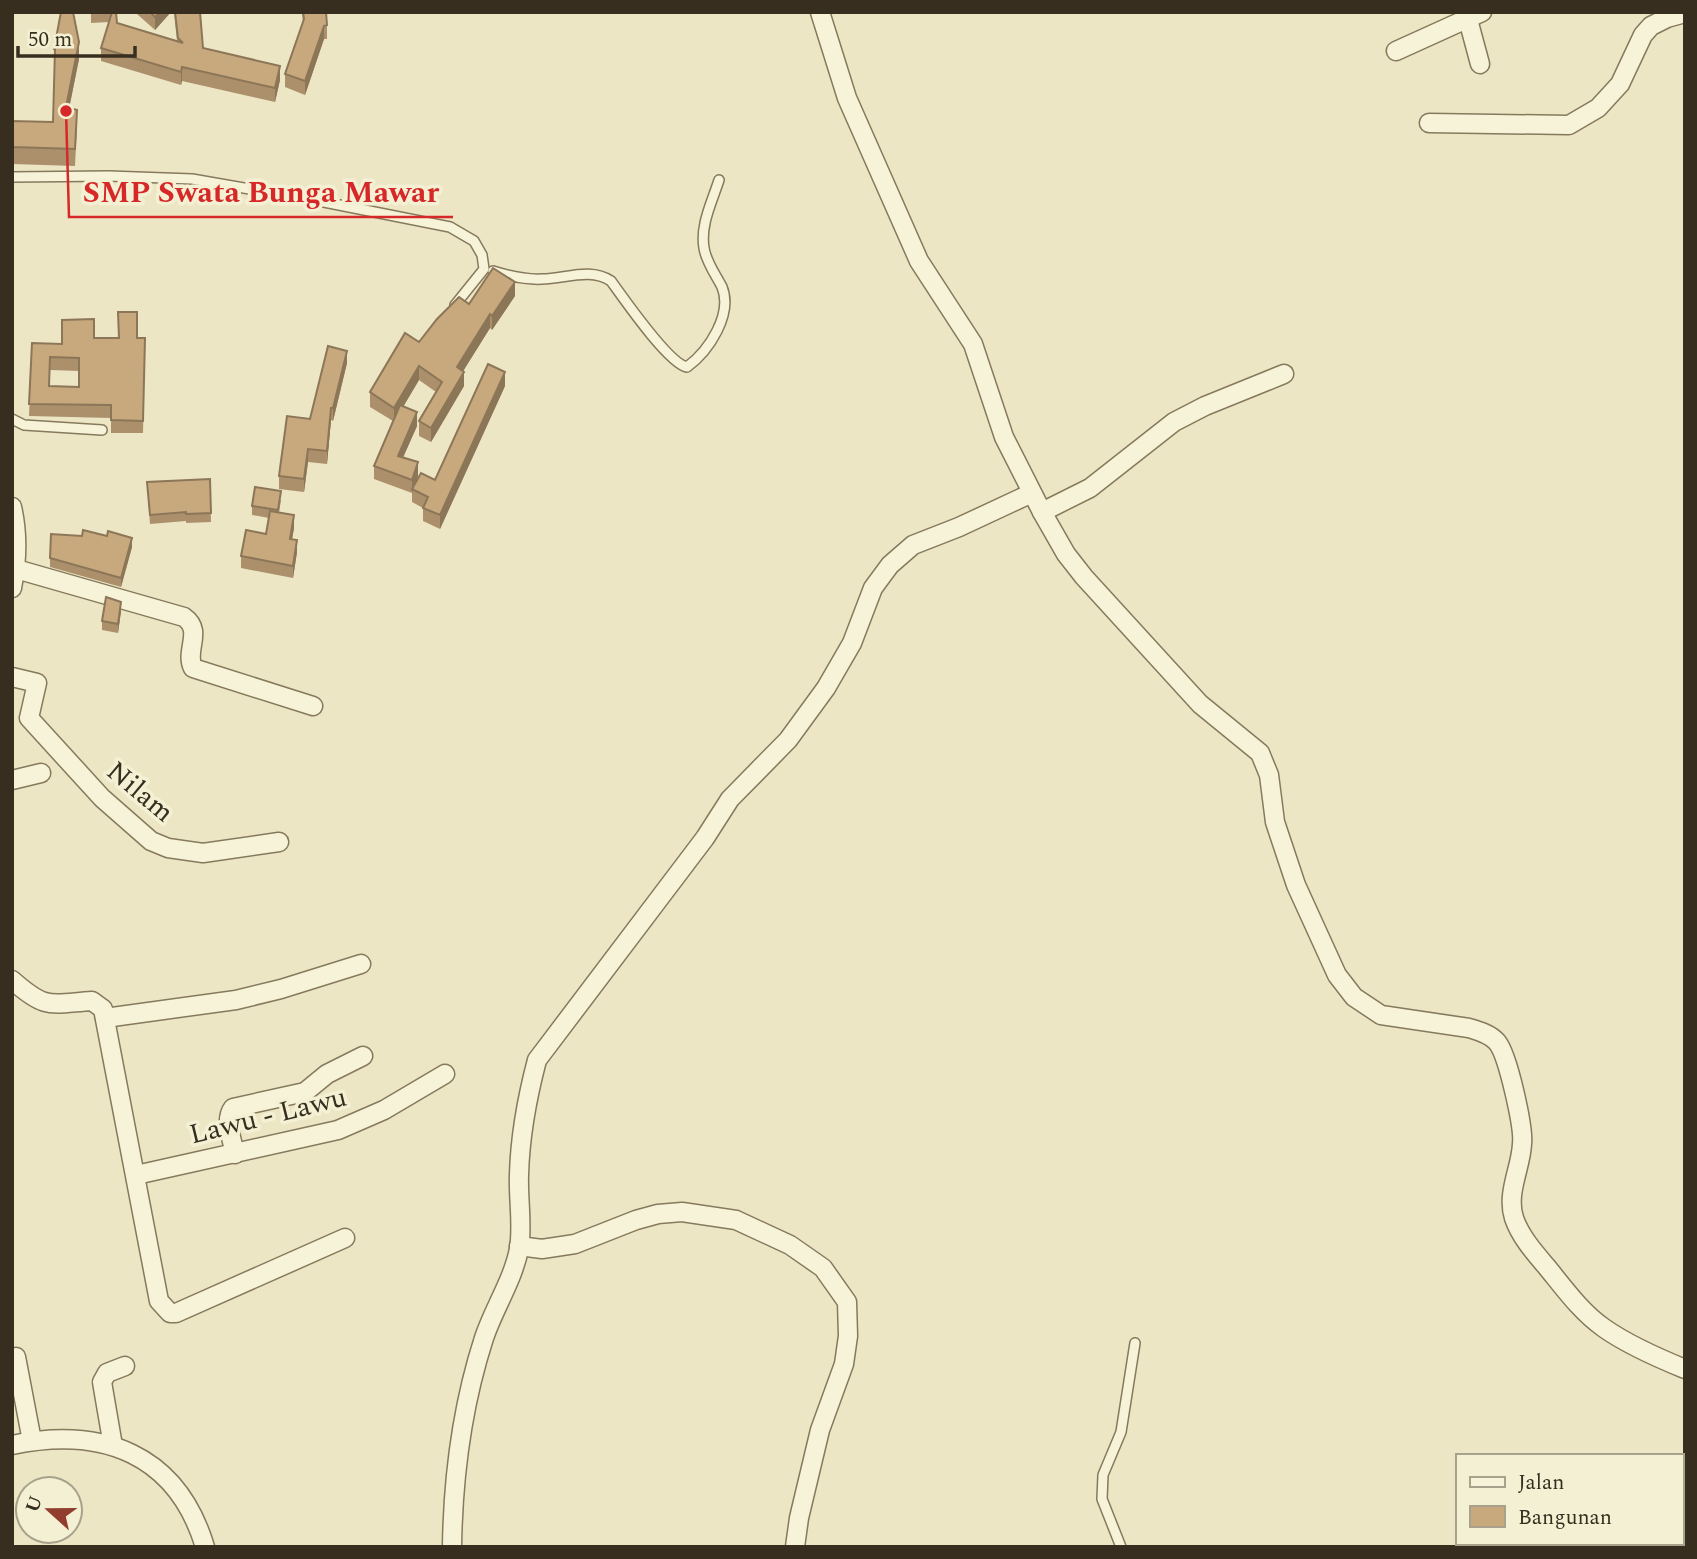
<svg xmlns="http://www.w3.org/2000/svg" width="1697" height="1559" viewBox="0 0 1697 1559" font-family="Spectral,serif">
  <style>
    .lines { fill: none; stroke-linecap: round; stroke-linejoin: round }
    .lane-casing { stroke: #86795c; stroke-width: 12 }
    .street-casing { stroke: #86795c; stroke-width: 21 }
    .lane { stroke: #f7f3d8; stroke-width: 9 }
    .street { stroke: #f7f3d8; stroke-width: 18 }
    .wall { fill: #ac906c; fill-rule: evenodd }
    .shaded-wall { fill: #8c7658 }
    .building { fill: #c8a87d; stroke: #8c7658; stroke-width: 2; fill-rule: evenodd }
    .labels { text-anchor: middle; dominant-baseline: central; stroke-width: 7; stroke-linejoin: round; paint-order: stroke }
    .street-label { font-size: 28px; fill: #372e1f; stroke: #f4f0d4 }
    .leader { fill: none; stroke: #d62828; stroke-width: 2.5 }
    .callout-dot { fill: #d62828; stroke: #f4f0d4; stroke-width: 2.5 }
    .callout-label { font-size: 30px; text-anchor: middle; font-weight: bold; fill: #d62828; stroke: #f4f0d4; stroke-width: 7; stroke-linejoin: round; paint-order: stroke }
  </style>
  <rect width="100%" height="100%" fill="#ece6c5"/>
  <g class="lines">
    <!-- lane casing -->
    <g class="lane-casing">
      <g id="lane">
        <path d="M12,177L109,176L192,179L324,202L450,227L474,241L482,255L484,269L455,305"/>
        <path d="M493,271C509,276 525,280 542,279C565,279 590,267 611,281C624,299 669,364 687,367C709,351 733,314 722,287C716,275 706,262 704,248C700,225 712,202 719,180"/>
        <path d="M12,419L24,425L102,430"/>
        <path d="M1121,1547L1102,1499L1103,1475L1121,1432L1135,1343"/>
      </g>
    </g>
    <!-- street casing -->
    <g class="street-casing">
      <g id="street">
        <path d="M820,12L847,98L919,261L973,344L1004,437L1042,512L1066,554L1084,577L1200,704L1260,753L1269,775L1275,822L1296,885L1337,975L1354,997L1381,1015L1469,1028C1479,1031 1490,1034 1497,1042C1508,1055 1524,1128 1522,1144C1521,1168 1506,1193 1514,1218C1520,1236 1534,1252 1546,1266C1564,1288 1581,1312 1604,1328C1628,1345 1658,1358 1685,1369"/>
        <path d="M1466,12L1480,64"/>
        <path d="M1396,51L1482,12"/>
        <path d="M1429,123L1569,125L1598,108L1620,84L1643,35L1651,26L1667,18L1685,13"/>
        <path d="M12,507C18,533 17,562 12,588"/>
        <path d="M1042,512L1090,488L1174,422L1205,406L1284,374"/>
        <path d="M16,569L184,617C204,631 184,651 193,668L313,706"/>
        <path d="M12,677L37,683L29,718L102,798L151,841L168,848L203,853L279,842"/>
        <path d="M12,780L41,773"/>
        <path d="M12,980C46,1010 49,1004 92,1001L103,1009L159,1301L170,1313H176L345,1238"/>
        <path d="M105,1018L236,1000L281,989L361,964"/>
        <path d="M235,1154C232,1139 224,1120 233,1108L305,1092L327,1074L363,1056"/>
        <path d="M136,1175L338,1130L384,1110L445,1074"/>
        <path d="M519,1246L542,1249L575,1244L636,1220L658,1214L682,1212L736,1220L790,1245L823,1268L847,1302L848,1336L844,1364L820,1430L799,1518L795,1547"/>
        <path d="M16,1357L32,1441"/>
        <path d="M12,1445C103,1426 177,1454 205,1547"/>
        <path d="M113,1446L102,1382L107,1373L125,1366"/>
        <path d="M452,1547C453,1475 462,1406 484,1338C494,1308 513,1280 519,1249C523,1225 518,1199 519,1175C520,1135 527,1098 537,1060L705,838L730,799L788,740L826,688L852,643L873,588L890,565L913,545L959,527L1032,493"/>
      </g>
    </g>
    <!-- lane -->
    <use href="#lane" class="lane"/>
    <!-- street -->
    <use href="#street" class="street"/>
  </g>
  <!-- wall -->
  <g class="wall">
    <path d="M91,12H116L117,23L177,41L174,12H200L203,48L280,80L275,102L182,81L181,85L101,61V48L109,22L91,23Z"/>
    <path d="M137,12H171L155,30L137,14Z"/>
    <path d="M302,12H326L327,25V39H324L305,95L285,87V74L303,22Z"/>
    <path d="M54,49L79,59L69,108L77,127L75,166L12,164V121L53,122L55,66H54Z"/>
    <path d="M515,296L492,330L490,328L463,371L464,386L431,442L419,436V421L436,392L419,380L403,407L417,426L403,457L418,476L415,484L435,480L505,386L440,529L423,521V508L412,502V491V493L374,479V466L393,421L370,407V392L419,342L469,304Z"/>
    <path d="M94,338H145L143,433H111V418L29,416L32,343L62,344ZM50,370L79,371V387L49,386Z"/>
    <path d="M347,363L333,421L331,420L327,464L308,462L304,492L279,489V476L310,419Z"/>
    <path d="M210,479L211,522L186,523V521L150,524L147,482Z"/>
    <path d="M281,500L279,513L294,528L292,539L297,552L293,578L241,568V556L266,534L269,518L252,515V506Z"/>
    <path d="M132,547L121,587L50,567V558Z"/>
    <path d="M121,611L118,633L102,630V621Z"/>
  </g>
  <!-- shaded-wall -->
  <g class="shaded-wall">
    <path d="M159,12H171L155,30V17Z"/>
    <path d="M324,26V39L305,95V81Z"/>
    <path d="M79,42V59L66,124V107Z"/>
    <path d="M280,66V80L275,102V88Z"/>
    <path d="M182,67V81L181,85V72Z"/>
    <path d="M515,282V296L492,330V316Z"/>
    <path d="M490,314V328L457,381V367Z"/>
    <path d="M347,351V363L333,421V408Z"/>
    <path d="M419,366V380L394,422V408Z"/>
    <path d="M464,372V386L431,442V428Z"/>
    <path d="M505,372V386L440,529V515Z"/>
    <path d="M331,408V420L327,464V451Z"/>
    <path d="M417,412V426L398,469V456Z"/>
    <path d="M308,449V462L304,492V479Z"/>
    <path d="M418,462V476L412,493V480Z"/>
    <path d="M294,515V528L290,551V539Z"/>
    <path d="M132,538V547L121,587V578Z"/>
    <path d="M297,540V552L293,578V566Z"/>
    <path d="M121,602V611L118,633V624Z"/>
  </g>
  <!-- building -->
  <g class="building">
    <path d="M61,12H73L79,42L66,107L77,110L75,149L12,147V121L53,122L55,49H54Z"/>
    <path d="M112,12H116L117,23L183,43L178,38L175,12H200L203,48L280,66L275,88L182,67L181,72L101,48Z"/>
    <path d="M150,12H159L155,17Z"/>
    <path d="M303,12H326L327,25L324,26L305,81L285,74L304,19Z"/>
    <path d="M493,268L515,282L492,316L490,314L457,367L464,372L431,428L419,421L442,382L419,366L394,408L370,392L405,333L419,342L437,319L459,297L469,304Z"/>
    <path d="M118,312H137V338H145L143,421L111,420V405L29,404L32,343L62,344V320L94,319V338H119ZM50,357L79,358V387L49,386Z"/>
    <path d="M328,346L347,351L333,408H331L327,451L308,449L304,479L279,476L287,416L310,419Z"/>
    <path d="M488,364L505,372L440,515L423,508L428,497L412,489L421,473L435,480Z"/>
    <path d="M400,405L417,412L398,456L418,462L412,480L374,466Z"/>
    <path d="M210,479L211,513L186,514V512L150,515L147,482Z"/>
    <path d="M255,487L281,491L278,510L252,506Z"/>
    <path d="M270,511L294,515L290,539L297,540L293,566L241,556L246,530L266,534Z"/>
    <path d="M83,530L107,536L108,531L132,538L121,578L50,558L51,534L82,536Z"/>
    <path d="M106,597L121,602L118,624L102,621Z"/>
  </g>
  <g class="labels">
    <!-- street labels -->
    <g class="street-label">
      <text transform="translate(140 792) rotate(40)">Nilam</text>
      <text transform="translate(268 1116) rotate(-14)">Lawu - Lawu</text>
    </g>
  </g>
  <!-- callouts -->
  <path class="leader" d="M66 111L69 217H453"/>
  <circle class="callout-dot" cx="66" cy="111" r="7"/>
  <g class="callout-label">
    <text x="261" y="202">SMP Swata Bunga Mawar</text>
  </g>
  <!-- border -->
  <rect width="1697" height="1559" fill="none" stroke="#372e1f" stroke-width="28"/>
  <!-- legend -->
  <rect x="1456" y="1454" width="228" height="91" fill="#f4f0d4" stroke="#a8a28c" stroke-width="2"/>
  <rect x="1470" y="1477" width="35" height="10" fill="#f7f3d8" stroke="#a8a28c" stroke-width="2"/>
  <text x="1518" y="1489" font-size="21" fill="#372e1f">Jalan</text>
  <rect x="1470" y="1506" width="35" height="21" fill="#c8a87d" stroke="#a8a28c" stroke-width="2"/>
  <text x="1518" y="1524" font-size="21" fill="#372e1f">Bangunan</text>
  <!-- north arrow -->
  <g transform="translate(49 1510) rotate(291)"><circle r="33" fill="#f4f0d4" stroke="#a8a28c" stroke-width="2"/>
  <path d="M0-5L12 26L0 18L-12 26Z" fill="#923e2f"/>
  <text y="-10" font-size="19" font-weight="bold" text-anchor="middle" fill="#372e1f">U</text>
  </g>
  <!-- scale -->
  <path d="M18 46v10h117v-10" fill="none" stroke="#372e1f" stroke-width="3.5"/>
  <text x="28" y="46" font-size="21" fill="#372e1f" stroke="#f4f0d4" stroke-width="5" paint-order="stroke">50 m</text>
</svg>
